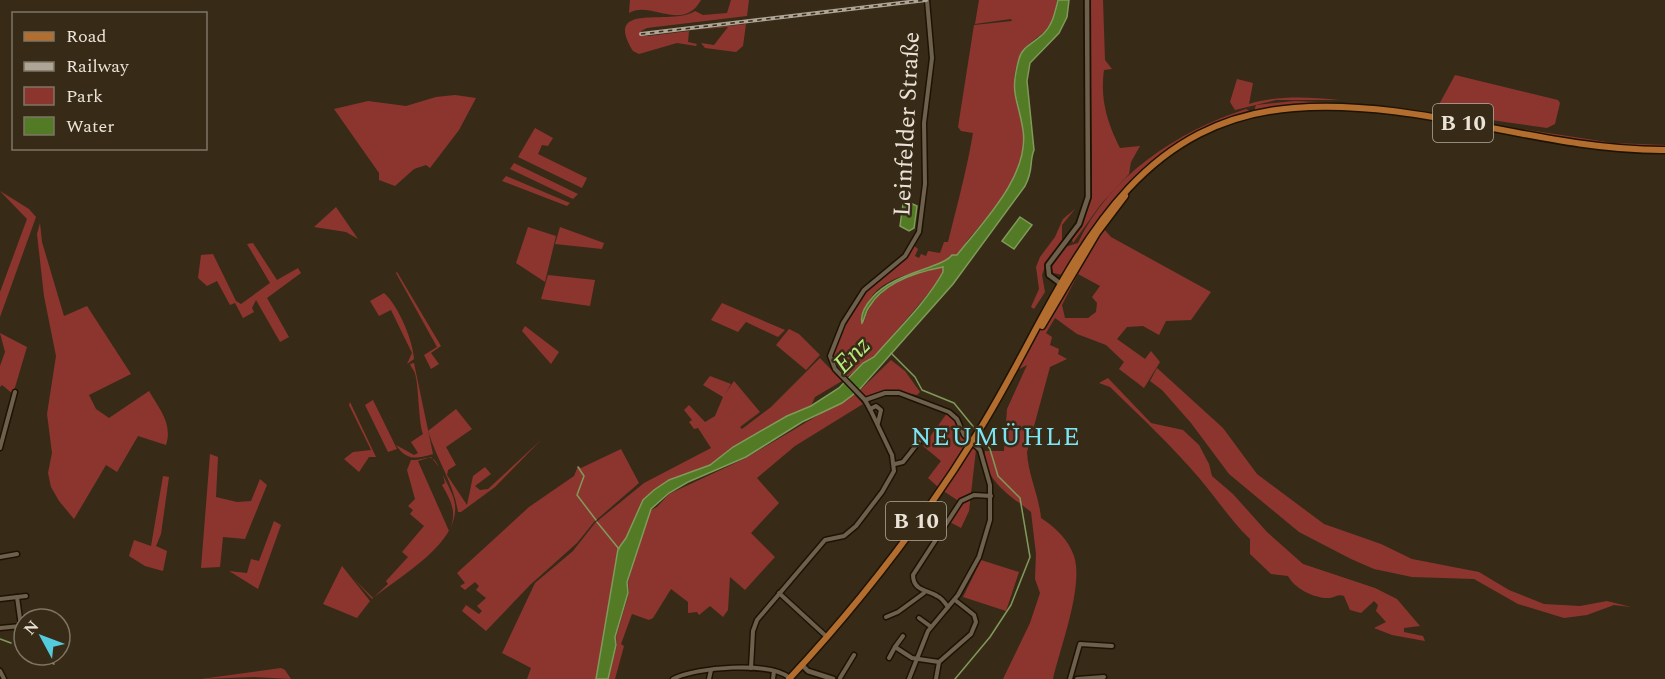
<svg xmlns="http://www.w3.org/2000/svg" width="1665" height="679" viewBox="0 0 1665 679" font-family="Spectral,serif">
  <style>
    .green { fill: #8c352e; fill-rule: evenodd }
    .water { fill: #537a25; stroke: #819a5a; stroke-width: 1.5 }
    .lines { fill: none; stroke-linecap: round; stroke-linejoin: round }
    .stream { stroke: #819a5a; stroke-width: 1.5 }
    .minor-casing { stroke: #1e1303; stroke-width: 7 }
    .tertiary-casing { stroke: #1e1303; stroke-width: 8 }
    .primary-casing { stroke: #1e1303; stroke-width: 9 }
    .minor { stroke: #6d604c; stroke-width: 4 }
    .tertiary { stroke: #6d604c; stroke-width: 4.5 }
    .primary { stroke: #b36d2e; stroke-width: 6 }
    .rail-casing { stroke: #aea596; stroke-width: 4 }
    .rail { stroke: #372b18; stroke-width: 1.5; stroke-dasharray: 4.5; stroke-linecap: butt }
    .labels { text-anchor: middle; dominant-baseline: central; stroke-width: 5; stroke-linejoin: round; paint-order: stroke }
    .shield { fill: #372b18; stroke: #b5ac9e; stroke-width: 1.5 }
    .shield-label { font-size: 22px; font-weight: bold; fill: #ebe3d7 }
    .street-label { font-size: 24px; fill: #ebe3d7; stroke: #372b18 }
    .water-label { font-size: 26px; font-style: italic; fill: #b5ec7d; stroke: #372b18 }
    .neighbourhood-label { font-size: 26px; letter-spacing: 1.5px; fill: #7ce6f5; stroke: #372b18 }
  </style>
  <rect width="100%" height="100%" fill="#372b18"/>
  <!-- green -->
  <g class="green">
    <path d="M630,0H701C683,33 650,0 629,13Z"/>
    <path d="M731,0H749L747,16L647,28L641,31L642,35L648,36L689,31L688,42L697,44L696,46L677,43L639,54L633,51C602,0 671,27 695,11L703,15L727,13Z"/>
    <path d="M979,0H1057C1052,42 1030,32 1019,59C1007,87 1020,104 1023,130C1029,171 995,209 970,237C965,243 962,251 956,256C927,278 867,268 864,322C873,287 910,274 943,267V272L933,288L874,357L846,378L832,359L843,323L864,290L913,245L918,249L915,256L919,258L921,254L926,256L928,251L940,253L944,242H948C957,206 967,169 973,133L961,131L958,127L974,25L1012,21L1011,19L975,24Z"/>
    <path d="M1090,0H1103L1105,60L1112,69L1104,70C1100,99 1107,122 1120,148L1140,146L1131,162L1129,174L1101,204L1073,243L1072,240L1082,225L1092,197Z"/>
    <path d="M746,24L743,46L736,52L705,48L701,43L714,45L728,27L692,30Z"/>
    <path d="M1455,75L1558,100L1560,103L1555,124L1547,128L1435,112Z"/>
    <path d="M1237,79L1253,83L1249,104C1279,95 1309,97 1339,100H1276L1235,110L1230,102Z"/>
    <path d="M455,95L476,98L459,130L430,168L426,165L414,169L395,186L379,180V173L334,109L368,101L406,106L436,97Z"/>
    <path d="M1295,101L1359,104L1613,143L1665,145V148L1609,144L1453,120L1306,105L1254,111L1256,105Z"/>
    <path d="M1246,109L1252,112C1153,145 1118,190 1063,275L1053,273L1051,265L1065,247L1078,243C1109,176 1178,131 1246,109Z"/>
    <path d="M535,128L553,138L548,146L542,145L538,154L587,178L582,188L518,157Z"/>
    <path d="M514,163L578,194L573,199L510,169Z"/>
    <path d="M506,176L570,203L567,206L502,181Z"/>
    <path d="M0,191L29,209L36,217L0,317V292L27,219Z"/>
    <path d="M336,207L358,239L346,232L314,227Z"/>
    <path d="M1075,209L1062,225V242L1047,261L1042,275L1045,292L1034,309L1031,307L1039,289L1036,267L1040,257L1055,237L1063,219Z"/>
    <path d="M40,223L42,242L64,316L87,306L131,374L89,395L96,409L109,418L149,391C159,409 173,423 166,445L138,436L117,472L106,465L74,519L59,501L51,487L48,473L52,453L47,414L56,356L44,296L37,234Z"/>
    <path d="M528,227L556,236L545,282L516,263Z"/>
    <path d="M560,227L604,243L602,249L555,244Z"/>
    <path d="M1103,228L1111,237L1211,292L1191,320L1166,321L1159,335L1143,326L1127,327L1117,339L1145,359L1151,351L1160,362L1144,388L1119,369L1124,362L1106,345L1077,334L1055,318L1046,333L1052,337L1050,345L1059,349L1058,354L1067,359L1050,367L1027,452C1028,475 1039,495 1041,518C1056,528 1068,539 1074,556C1084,586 1060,648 1053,679H1003L1030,623L1040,593L1035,579L1036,554L1031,512C1012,497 982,479 985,451H1004L1007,409L1027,365L1016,371L1088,248ZM1078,274L1100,286L1092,297L1097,303L1096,312L1088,318H1065L1062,305Z"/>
    <path d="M253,243L277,280L298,268L301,273L267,298L289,337L280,342L256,300L252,308L254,312L243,318L235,303L230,305L217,281L207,286L198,278L201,255L213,254L236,301L241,304L270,283L247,244Z"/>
    <path d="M397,272L441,346L431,353L439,364L431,369L424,355L437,347L396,273Z"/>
    <path d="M548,275L595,280L590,306L541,299Z"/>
    <path d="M384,293C398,305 413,340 414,359L407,364L412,353L391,310L379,316L370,301Z"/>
    <path d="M722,303L785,330L778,337L746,322L738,332L711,320Z"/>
    <path d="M525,326L559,352L551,364L522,331Z"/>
    <path d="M789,329L799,334L820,355L806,370L776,345Z"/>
    <path d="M0,333L27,347L13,394L2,385L0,387V366L5,352Z"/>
    <path d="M820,358L842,381L815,397L811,406L787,416L733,447L710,465L669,480L654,490L643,500L626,538L618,549L596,679H527L531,668L502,653L535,583L573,551L595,523L644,483L711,448L698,428L694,429L689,422L692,420L684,410L689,405L705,422L715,416L723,397L703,385L710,376L731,384L725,394L734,381L760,412L740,427L742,429L771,407Z"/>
    <path d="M891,360L905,371L920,392L917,395L890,390L868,397L858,392Z"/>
    <path d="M414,363L433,454C416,459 407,461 396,445L414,455L418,453L411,442L423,434C418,421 419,380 414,371C413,369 411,367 410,364Z"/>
    <path d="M1157,368L1223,428L1257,474L1324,524L1381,544L1412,559L1479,572L1509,590L1544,604L1580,606L1607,601L1631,607L1614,605L1587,615L1564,618L1518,604L1474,579L1412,577L1374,569L1351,559L1299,532L1229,474L1191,423L1162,390L1150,381Z"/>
    <path d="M1108,378L1151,423L1183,430L1199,445L1209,464L1212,476L1233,494L1267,532L1303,564L1375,588L1397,599L1420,626L1404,628V632L1423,636L1425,641L1392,635L1374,628L1386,622L1376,611L1378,605L1374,601L1361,613L1350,610L1344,596C1338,594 1336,597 1330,598C1315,599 1295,589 1288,576L1271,574L1250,554V539C1231,521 1217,499 1200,479C1172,446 1141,417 1110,387L1099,383Z"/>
    <path d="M854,394L863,404L795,446L757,478L779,503L751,533L775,557L745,590L730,577L728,610L723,617L710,606L699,615L697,612L688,613V602L671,589L653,618L649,620L632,614L621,644L624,646L615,679H608L617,645L616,637L629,593L628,582L647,517L651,510L657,507L669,494L746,458Z"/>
    <path d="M373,400L397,449L388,452L365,405Z"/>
    <path d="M350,402L376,457H369L359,472L344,459L353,452L371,450L349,405Z"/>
    <path d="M456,409L472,429L446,447L456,465L448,470L447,475L467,505L473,476L485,467L491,474L475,486L480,490L488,489L541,440L495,487L461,512H458C454,484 436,458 428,431Z"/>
    <path d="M948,412L956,420L967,445L938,487L928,478L941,461L923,446Z"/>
    <path d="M977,441L969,511L961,528L948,521L960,502L942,490Z"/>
    <path d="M621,449L639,483L594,522L577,543L530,585L486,631L462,611L466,605L479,614L482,611L477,606L486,598L476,590L479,586L475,582L465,590L460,586L465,583L457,573L529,507L574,476L578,466L581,468Z"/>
    <path d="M210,454L218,457L216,497L237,502L251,501L260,479L267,485L245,539L223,537L220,567L201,568Z"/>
    <path d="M431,457L418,461L449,531C458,513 451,501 442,485L445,483L443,475C447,484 454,495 455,505C459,544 400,576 372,599L353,578L373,598L388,584L386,581L408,557L402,552L424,526L410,514L413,510L408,506L415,499L407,470L411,460C426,461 431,451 439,467Z"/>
    <path d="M163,476L169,477L161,534L156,546L167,551L163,571L145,566L129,556L134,540L151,546Z"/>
    <path d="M274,521L281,525L258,589L229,571L247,573L251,559L259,561Z"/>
    <path d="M981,560L1019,572L1006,611L963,597Z"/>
    <path d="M342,566L370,601L357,618L323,604Z"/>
    <path d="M281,668L285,670L291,679L254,677L201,679Z"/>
  </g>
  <!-- water -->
  <g class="water">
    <path d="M1058,0H1069L1067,17L1059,33L1030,63L1027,81L1034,150C1029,162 1034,169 1025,186L953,284L859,390L842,403L802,422L746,457L688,482L669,493L651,509L627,582L628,593L615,637L616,645L608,679H596L618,549L626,538L643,500L654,490L669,480L710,465L733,447L787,416L811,406L839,388L863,363L874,357C897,330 926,303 943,272V267C916,272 884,282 869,307C865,312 865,319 862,323C860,314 865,306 872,298C894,272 941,269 952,255H957C983,222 1030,175 1023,130C1018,97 1009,95 1019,59C1022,46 1036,42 1044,33C1053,24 1055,12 1058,0Z"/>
    <path d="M906,201L917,206L914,228L909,231L900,226L903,204Z"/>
    <path d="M1020,217L1032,225L1014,249L1002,241Z"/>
  </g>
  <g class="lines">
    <!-- stream -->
    <g class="stream">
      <path d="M891,353L915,377L922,390L954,403L976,430"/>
      <path d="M578,467L584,476L577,495L596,520"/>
      <path d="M597,522L619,549"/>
      <path d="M0,639L11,643"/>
      <path d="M45,655V658"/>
      <path d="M52,663L54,664"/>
      <path d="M955,679L990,637L1011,605L1030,557L1020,498L998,476L990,449L979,433"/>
    </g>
    <!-- minor casing -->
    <g class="minor-casing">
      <g id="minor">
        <path d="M865,400L885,393H899L949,412L957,419L964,435L980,450L990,485V520L979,557L958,595L928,631L909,679"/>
        <path d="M870,409L876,406L881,410L878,423"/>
        <path d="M0,448L15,392"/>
        <path d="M895,464L903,462L925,434"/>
        <path d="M0,557L17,554"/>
        <path d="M779,593L827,637"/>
        <path d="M0,599L26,596"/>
        <path d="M948,607C945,603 942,598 937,596C928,590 913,591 913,575L961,501L974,495L991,496"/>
        <path d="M886,617L898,612L924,593"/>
        <path d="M919,618L930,626"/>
        <path d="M0,628L21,626L17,597"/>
        <path d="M903,636L895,647L912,658L939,662L971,634L976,622L974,615L955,600"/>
        <path d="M889,658L895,647"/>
        <path d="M751,668L753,631L757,620L825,540L844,536L856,526L882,492L894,471L892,455L870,409L865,400L835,369L830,356L843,323L864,290L905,256L919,232L925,184L924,123L932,58L927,0"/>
        <path d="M0,671L4,679"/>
        <path d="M840,678L854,655"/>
        <path d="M673,679C696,667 769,661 790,678"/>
        <path d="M709,679L711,670"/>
        <path d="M773,679L774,671"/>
        <path d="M936,679L939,662"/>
        <path d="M1070,679L1080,644L1112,646"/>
        <path d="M1077,679L1104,677"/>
      </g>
    </g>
    <!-- tertiary casing -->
    <g class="tertiary-casing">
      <g id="tertiary">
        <path d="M1061,284L1049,275L1048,265L1079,224L1088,197L1087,0"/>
        <path d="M802,665L808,671L833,679"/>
      </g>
    </g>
    <!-- primary casing -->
    <g class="primary-casing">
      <g id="primary">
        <path d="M1042,326L1097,233L1125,196"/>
        <path d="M789,679C859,604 926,517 980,429C1062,297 1111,122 1294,108C1419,98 1541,151 1665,150"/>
      </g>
    </g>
    <!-- minor -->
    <use href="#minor" class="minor"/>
    <!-- tertiary -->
    <use href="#tertiary" class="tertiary"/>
    <!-- primary -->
    <use href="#primary" class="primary"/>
    <!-- rail casing -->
    <g class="rail-casing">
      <path id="rail" d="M641,34L926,0"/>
    </g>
    <!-- rail -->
    <use href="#rail" class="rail"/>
  </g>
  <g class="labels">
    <!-- shield labels -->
    <g class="shield">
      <rect x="1433" y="104" width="60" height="38" rx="4.5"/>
      <rect x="886" y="502" width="60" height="38" rx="4.5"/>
    </g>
    <g class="shield-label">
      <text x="1463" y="123">B 10</text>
      <text x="916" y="521">B 10</text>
    </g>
    <!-- street labels -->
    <g class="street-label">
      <text transform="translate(907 124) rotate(-87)">Leinfelder Straße</text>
    </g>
    <!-- water labels -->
    <g class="water-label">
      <text transform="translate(852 355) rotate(-45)">Enz</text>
    </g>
    <!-- neighbourhood labels -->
    <g class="neighbourhood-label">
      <text x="996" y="437">NEUMÜHLE</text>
    </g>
  </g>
  <!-- legend -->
  <rect x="12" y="12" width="195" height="138" fill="#372b18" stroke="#7f7564" stroke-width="1.5"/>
  <rect x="24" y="32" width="30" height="9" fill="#b36d2e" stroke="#7f7564" stroke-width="1.5"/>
  <text x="66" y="42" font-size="18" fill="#ebe3d7">Road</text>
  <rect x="24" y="62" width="30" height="9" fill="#aea596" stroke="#7f7564" stroke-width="1.5"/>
  <text x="66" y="72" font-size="18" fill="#ebe3d7">Railway</text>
  <rect x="24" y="87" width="30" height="18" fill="#8c352e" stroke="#7f7564" stroke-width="1.5"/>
  <text x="66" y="102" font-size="18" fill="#ebe3d7">Park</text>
  <rect x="24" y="117" width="30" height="18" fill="#537a25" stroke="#7f7564" stroke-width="1.5"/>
  <text x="66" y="132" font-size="18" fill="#ebe3d7">Water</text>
  <!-- north arrow -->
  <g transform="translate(42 637) rotate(311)"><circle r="28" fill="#372b18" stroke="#7f7564" stroke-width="1.5"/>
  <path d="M0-4.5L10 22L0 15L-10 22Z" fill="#53cbdb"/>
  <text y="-9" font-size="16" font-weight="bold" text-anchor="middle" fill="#ebe3d7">N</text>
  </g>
</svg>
